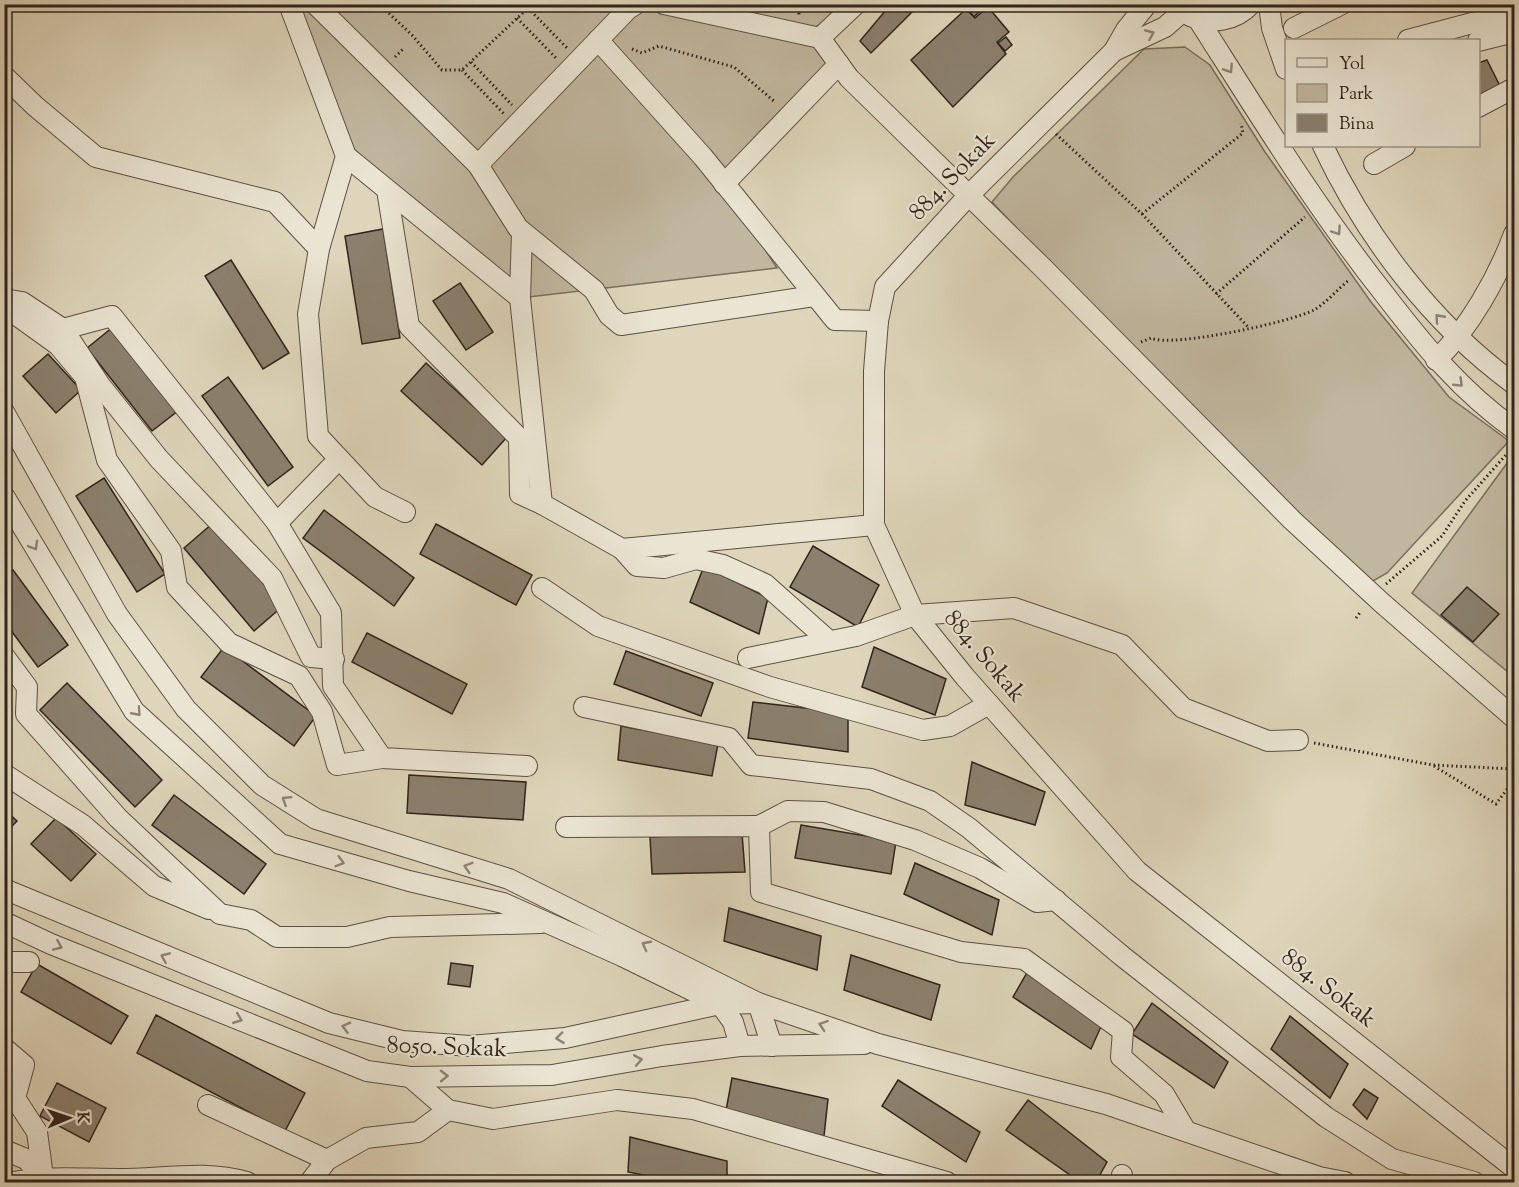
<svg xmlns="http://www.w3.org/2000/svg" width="1519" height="1187" viewBox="0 0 1519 1187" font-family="'Sorts Mill Goudy',serif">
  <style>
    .green { fill: #c1b79f; stroke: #796e5e; stroke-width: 1.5 }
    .building { fill: #8b806e; stroke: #31241c; stroke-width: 1.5 }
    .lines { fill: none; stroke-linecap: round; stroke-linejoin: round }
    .minor-casing { stroke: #5c5044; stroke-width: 22 }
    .path { stroke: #31241c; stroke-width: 3; stroke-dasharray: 1.5 3; stroke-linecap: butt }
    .minor { stroke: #eae4d2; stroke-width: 20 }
    .oneway { stroke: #8e8477 }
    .labels { text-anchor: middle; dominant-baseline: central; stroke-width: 4.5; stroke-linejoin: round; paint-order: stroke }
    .street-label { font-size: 24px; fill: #31241c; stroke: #eae4d2 }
  </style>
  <rect width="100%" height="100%" fill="#ded5ba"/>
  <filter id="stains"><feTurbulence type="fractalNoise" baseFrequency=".00333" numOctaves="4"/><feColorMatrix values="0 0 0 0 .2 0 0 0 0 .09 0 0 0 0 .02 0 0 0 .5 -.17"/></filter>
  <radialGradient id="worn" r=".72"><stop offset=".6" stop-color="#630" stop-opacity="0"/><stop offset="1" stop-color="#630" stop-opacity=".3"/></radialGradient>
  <!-- green -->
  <g class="green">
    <path d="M290,5H856L803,34L835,69L718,177L777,268L520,298L344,146Z"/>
    <path d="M1185,47L1210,65L1265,152L1371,302L1449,397L1509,441L1387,573L1373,581L1309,523L1057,272L992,202L1013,177L1144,49Z"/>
    <path d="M1513,455L1514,456V677L1412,593Z"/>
  </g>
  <!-- building -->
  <g class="building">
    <path d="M891,4H906L913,11L871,53L860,41Z"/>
    <path d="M972,4L981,10L974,17L967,9Z"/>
    <path d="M988,7L1009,32L997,42L1006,54L953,107L911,60L966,9L975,18Z"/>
    <path d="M1006,37L1012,45L1005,51L998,43Z"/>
    <path d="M1487,60L1502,90L1478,99V63Z"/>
    <path d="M383,229L400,338L362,344L345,236Z"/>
    <path d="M231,260L289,353L263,369L205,276Z"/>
    <path d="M460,283L493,332L466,350L433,301Z"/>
    <path d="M113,327L179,410L152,431L87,348Z"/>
    <path d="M48,354L81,390L56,413L23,376Z"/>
    <path d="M426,363L507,437L482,465L401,391Z"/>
    <path d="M228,377L293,467L268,486L202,396Z"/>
    <path d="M104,478L165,574L137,592L76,496Z"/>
    <path d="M324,510L414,578L394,606L303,538Z"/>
    <path d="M213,523L283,606L254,631L184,548Z"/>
    <path d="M436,524L532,575L516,605L420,554Z"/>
    <path d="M813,546L879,585L858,627L790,587Z"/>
    <path d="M704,566L768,598L759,634L690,602Z"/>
    <path d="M13,570L68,645L38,667L4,621V576Z"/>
    <path d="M1467,587L1499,614L1473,642L1441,615Z"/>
    <path d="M367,633L467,684L452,714L352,662Z"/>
    <path d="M224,647L316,716L294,746L201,677Z"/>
    <path d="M874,647L946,679L935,715L862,687Z"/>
    <path d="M626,651L713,683L701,716L614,684Z"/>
    <path d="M67,683L162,780L135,807L40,710Z"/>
    <path d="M753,702L848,713V752L748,738Z"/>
    <path d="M621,726L718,744L712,776L618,760Z"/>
    <path d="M972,762L1045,792L1035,825L965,805Z"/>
    <path d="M409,775L526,782L523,820L407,813Z"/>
    <path d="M174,795L266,864L244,894L152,825Z"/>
    <path d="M4,809L17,821L4,834Z"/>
    <path d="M56,818L96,854L71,881L31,844Z"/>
    <path d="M801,825L896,841L891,874L795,858Z"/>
    <path d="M742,833L745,872L652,874L650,837Z"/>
    <path d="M915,863L999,900L992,935L904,894Z"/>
    <path d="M729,908L821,936L817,970L724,941Z"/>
    <path d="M851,955L940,985L931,1020L844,990Z"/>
    <path d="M451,963L473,966L470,987L448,984Z"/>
    <path d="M37,964L128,1016L111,1044L21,992Z"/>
    <path d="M1029,969L1103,1022L1091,1049L1013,997Z"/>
    <path d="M1152,1003L1228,1062L1214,1088L1132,1034Z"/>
    <path d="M156,1015L305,1093L285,1131L137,1053Z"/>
    <path d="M1290,1016L1348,1064L1330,1098L1271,1049Z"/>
    <path d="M732,1078L828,1099L824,1136L725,1116Z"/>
    <path d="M898,1080L980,1132L966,1162L882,1106Z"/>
    <path d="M57,1083L106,1108L89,1142L40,1116Z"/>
    <path d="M1364,1089L1378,1098L1367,1119L1353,1105Z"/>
    <path d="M1028,1100L1107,1162L1096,1182H1080L1006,1130Z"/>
    <path d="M630,1137L727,1161V1182H678L628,1172Z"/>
  </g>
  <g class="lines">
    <!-- minor casing -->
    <g class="minor-casing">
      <g id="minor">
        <path d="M289,4L346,156L319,249L308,314L318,436L375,497L405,512"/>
        <path d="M315,4L478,165L628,9L636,4"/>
        <path d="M664,4L820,38L856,4"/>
        <path d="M1269,4L1272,28L1286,69"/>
        <path d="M1182,12L1165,27L1114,51L969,195L885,287L878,321L874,371V525L915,615L965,677L1137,871L1514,1168"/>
        <path d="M1190,16C1210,25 1236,21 1251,4"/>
        <path d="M1198,19C1258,113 1316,208 1385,295C1425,347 1461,391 1514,429"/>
        <path d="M1294,28L1342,4"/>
        <path d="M820,38L849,78L1043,268L1292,520L1382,603L1514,718"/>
        <path d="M598,40L703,157L835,320L878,321"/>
        <path d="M1408,40L1514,12"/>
        <path d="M1478,41L1514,32"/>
        <path d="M1114,51L1126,30L1147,4"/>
        <path d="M4,76L35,106L96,157L275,202L319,249"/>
        <path d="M1478,107L1514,88"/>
        <path d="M1323,146C1366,237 1432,324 1514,384"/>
        <path d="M346,156L520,298L542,504L622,549L874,525"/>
        <path d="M1374,164L1405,146"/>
        <path d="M478,165L518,228L594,290L609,315L621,325L814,296"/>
        <path d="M724,184L839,64"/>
        <path d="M387,190L409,326L519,438L520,494L542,504"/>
        <path d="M520,298L522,232"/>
        <path d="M4,299L22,302L63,329L100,385L159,459L272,578L311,657L334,659"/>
        <path d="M4,306L58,345L85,377L107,460L171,551L177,587L229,643L299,676L322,712L337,765L382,758"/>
        <path d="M63,329L112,316L277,523L339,459"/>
        <path d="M1436,360C1469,329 1498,277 1514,234"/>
        <path d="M4,412L117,614L186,709L262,785L316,819L509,879L758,1003L878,1044L1106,1104L1319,1177L1345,1182"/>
        <path d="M4,496L134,711L280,844L409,881L503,903L622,956L720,1004L733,1022L740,1046"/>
        <path d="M277,523L331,613L333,686L382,758L527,766"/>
        <path d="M622,549L637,566L664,568L696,559L723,565L765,584L829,641"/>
        <path d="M542,588L598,626L770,687L923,730L950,726L989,704"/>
        <path d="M4,656L27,687L26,714L118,818L220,914L251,920L277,937H347L390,927L541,923"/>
        <path d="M748,658L856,636L915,615L1014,608L1122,645L1183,708L1268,741L1298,740"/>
        <path d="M584,707L729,738L751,765L871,779L930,801L969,828L1122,956L1326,1117L1392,1159L1474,1182"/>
        <path d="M4,774L83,825L154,886L209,909"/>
        <path d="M759,826L788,811L824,812L915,840L980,868L1037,902L1056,900"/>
        <path d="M566,827L759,826L761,892L961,952L1024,959L1123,1031L1121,1057L1164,1094L1186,1131"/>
        <path d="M4,889L329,1023L402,1041L470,1046L565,1038L720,1004L758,1003L772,1046"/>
        <path d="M4,922L51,944L367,1071L410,1077L552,1075L662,1056L740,1046L864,1044"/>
        <path d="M4,962H29"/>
        <path d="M4,1048L24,1065L15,1098L37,1132L43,1177"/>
        <path d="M410,1077L448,1110L493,1119L617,1100L693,1109L947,1182"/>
        <path d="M208,1105L327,1160"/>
        <path d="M4,1150L26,1159L43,1177"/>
        <path d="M1122,1175L1123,1182"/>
        <path d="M13,1182C49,1176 83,1179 119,1179C162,1179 205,1170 247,1182"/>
        <path d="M310,1182L327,1160L366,1138L418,1132L448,1110"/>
      </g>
    </g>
    <!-- path -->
    <g class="path">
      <path d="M379,4L412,35L442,70H462L528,8L525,4"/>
      <path d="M798,4L799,15"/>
      <path d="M528,8L567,48"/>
      <path d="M517,18L556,58"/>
      <path d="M632,49L642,53L659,46L734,67L775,102"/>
      <path d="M395,57L404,48"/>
      <path d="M471,62L512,105"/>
      <path d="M462,70L504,114"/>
      <path d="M1056,134L1142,214L1249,328"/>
      <path d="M1142,214L1243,133L1241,123"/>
      <path d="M1216,294L1305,217"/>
      <path d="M1141,342L1151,338C1172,348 1291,322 1314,310C1326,303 1338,289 1349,280"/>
      <path d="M1386,584L1442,536L1465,501L1513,447"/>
      <path d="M1356,618L1361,611"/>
      <path d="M1314,743L1433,765L1514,769"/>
      <path d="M1434,766L1496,804L1514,780"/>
    </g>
    <!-- minor -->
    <use href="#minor" class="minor"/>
  </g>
  <!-- one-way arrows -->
  <defs><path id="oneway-chevron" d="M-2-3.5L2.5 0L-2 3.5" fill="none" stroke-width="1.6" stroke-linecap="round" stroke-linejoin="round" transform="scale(1.5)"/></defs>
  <g class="oneway">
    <use href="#oneway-chevron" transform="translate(1150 34) rotate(-23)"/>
    <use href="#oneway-chevron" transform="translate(1229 69) rotate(57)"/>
    <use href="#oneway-chevron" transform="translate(1337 231) rotate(56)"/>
    <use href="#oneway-chevron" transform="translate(1439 318) rotate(-132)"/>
    <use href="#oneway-chevron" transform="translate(1459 383) rotate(44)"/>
    <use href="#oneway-chevron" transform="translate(34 546) rotate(60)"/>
    <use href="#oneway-chevron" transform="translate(137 712) rotate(48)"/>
    <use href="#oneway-chevron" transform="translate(286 800) rotate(-148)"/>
    <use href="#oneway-chevron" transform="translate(340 862) rotate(16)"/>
    <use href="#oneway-chevron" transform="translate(468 867) rotate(-163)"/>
    <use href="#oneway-chevron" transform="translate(646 945) rotate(-152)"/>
    <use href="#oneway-chevron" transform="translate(58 946) rotate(23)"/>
    <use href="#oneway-chevron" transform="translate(165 957) rotate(-157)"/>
    <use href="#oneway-chevron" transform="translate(238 1019) rotate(22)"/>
    <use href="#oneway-chevron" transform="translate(823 1025) rotate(-161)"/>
    <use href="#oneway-chevron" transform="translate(346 1027) rotate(-166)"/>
    <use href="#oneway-chevron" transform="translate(560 1038) rotate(173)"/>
    <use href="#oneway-chevron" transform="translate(638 1060) rotate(-10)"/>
    <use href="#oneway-chevron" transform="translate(444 1076) rotate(-1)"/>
  </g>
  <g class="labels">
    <!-- street labels -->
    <g class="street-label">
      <text transform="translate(953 177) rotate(-46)">884. Sokak</text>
      <text transform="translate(984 657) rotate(50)">884. Sokak</text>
      <text transform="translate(1328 989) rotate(38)">884. Sokak</text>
      <text transform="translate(447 1048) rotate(2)">8050. Sokak</text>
    </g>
  </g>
  <!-- margin -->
  <rect width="1519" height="1187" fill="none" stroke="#ded5ba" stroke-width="24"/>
  <rect x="6" y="6" width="1507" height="1175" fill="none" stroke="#31241c" stroke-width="3"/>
  <rect x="12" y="12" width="1495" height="1163" fill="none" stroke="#31241c" stroke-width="1.5"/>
  <!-- legend -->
  <rect x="1285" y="39" width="195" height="108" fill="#eae4d2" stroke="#a09789" stroke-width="1.5"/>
  <rect x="1297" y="58" width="30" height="9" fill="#eae4d2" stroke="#a09789" stroke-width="1.5"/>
  <text x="1339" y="69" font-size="18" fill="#31241c">Yol</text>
  <rect x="1297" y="84" width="30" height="18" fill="#c1b79f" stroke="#a09789" stroke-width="1.5"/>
  <text x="1339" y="99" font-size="18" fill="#31241c">Park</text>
  <rect x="1297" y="114" width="30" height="18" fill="#8b806e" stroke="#a09789" stroke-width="1.5"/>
  <text x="1339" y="129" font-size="18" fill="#31241c">Bina</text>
  <!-- north arrow -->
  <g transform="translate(69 1118) rotate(88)" stroke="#eae4d2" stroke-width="4.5" paint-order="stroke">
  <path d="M0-4.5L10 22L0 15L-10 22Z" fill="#31241c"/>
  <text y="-9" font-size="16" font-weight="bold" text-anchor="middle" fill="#31241c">K</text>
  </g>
  <rect width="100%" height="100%" filter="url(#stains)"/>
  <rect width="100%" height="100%" fill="url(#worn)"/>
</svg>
